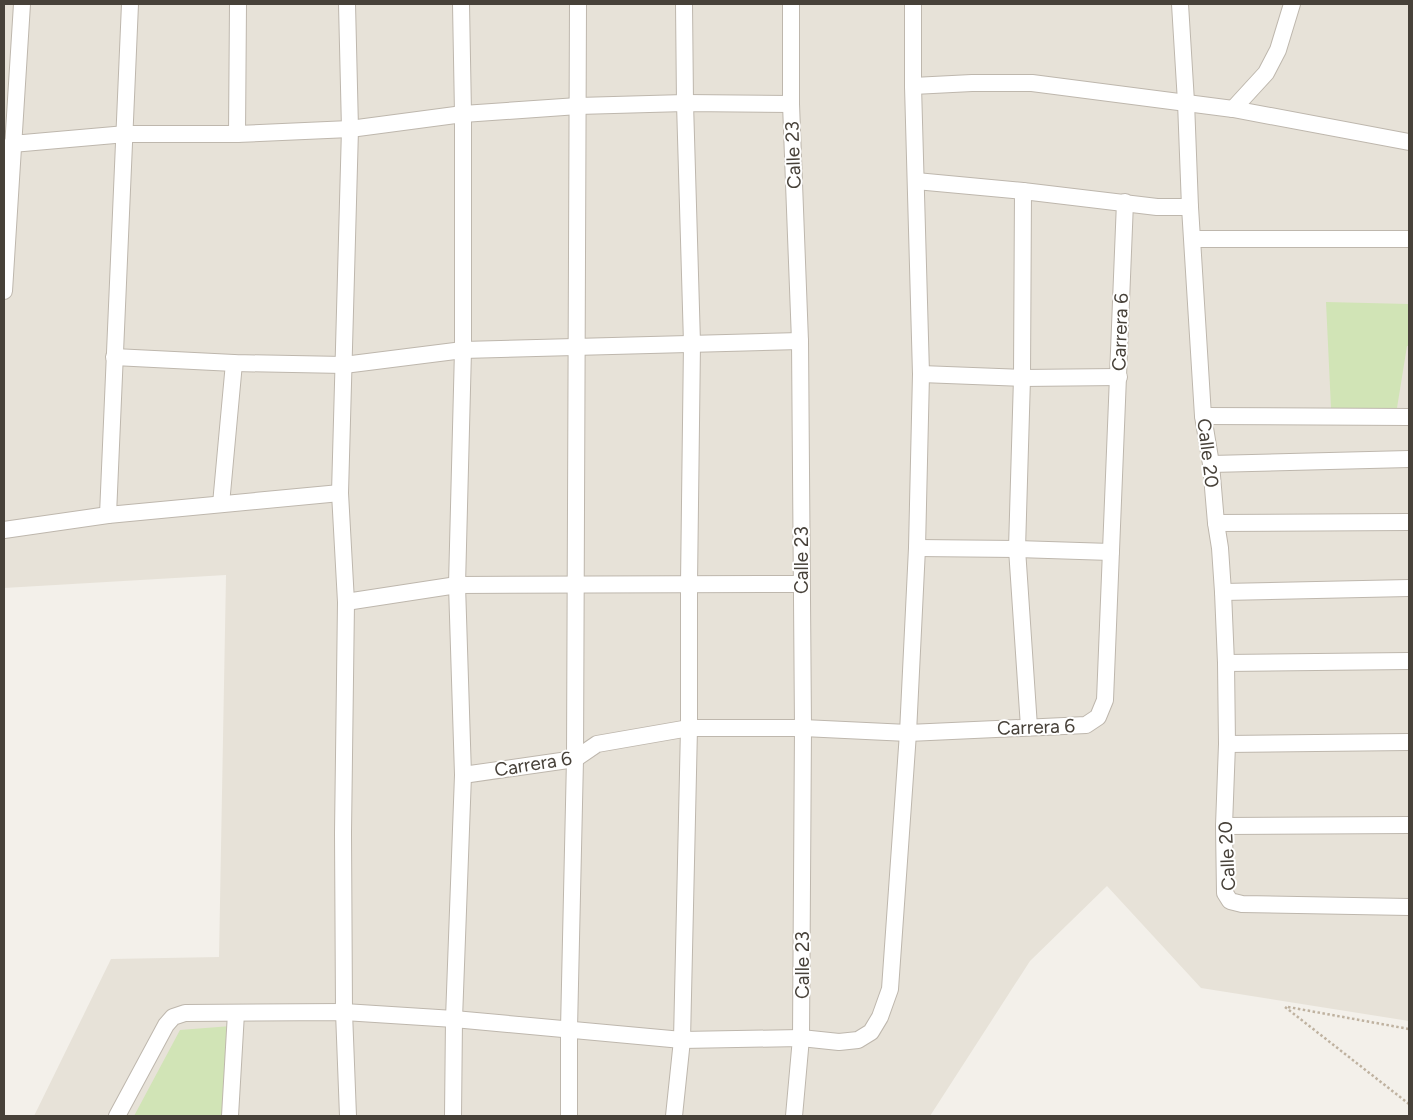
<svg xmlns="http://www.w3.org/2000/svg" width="1413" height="1120" viewBox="0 0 1413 1120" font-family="Figtree,sans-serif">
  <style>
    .residential { fill: #e7e2d8 }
    .green { fill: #d1e4b6 }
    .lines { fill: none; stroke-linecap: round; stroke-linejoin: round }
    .minor-casing { stroke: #beb7ad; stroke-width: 18 }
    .path { stroke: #bfb2a0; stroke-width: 2.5; stroke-dasharray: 2.5 2.5; stroke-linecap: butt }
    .minor { stroke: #fff; stroke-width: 16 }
    .labels { text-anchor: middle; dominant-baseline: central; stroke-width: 4; stroke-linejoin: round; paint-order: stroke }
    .street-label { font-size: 19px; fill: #474139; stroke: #fff }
  </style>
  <rect width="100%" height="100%" fill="#f3f0ea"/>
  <!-- residential -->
  <path class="residential" d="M4,4H1409V1021L1201,988L1107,886L1030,961L930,1116H34L111,959L219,957L226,575L4,588Z"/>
  <!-- green -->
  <g class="green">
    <path d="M1326,302L1409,304V346H1407L1397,408H1331Z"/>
    <path d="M231,1026L223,1116H134L180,1030Z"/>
  </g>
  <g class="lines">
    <!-- minor casing -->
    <g class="minor-casing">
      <g id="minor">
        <path d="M347,4L350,129L340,493L346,602L343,833L344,1012L348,1116"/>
        <path d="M791,4V104L800,341L803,728L801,1038L794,1116"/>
        <path d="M1180,4L1186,102L1190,207L1203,416L1211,464L1216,523L1220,548L1223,592L1226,663L1227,744L1224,826L1225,893L1230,901L1242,904L1409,907"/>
        <path d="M913,86L972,83H1032L1233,109L1409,142"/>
        <path d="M1233,109L1266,73L1278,50L1292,4"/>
        <path d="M237,134L238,4"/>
        <path d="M12,144L126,134H237L350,129L463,114L578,106L685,103L791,104"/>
        <path d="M916,181L1023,191L1157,207H1190"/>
        <path d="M1023,191L1022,378L1017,549L1029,727"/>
        <path d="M1193,239H1409"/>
        <path d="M4,291L22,4"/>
        <path d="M114,357L234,363L344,365L463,350L800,341"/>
        <path d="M921,374L1022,378L1119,377"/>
        <path d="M1203,416L1409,417"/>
        <path d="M1211,464L1409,459"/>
        <path d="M221,504L234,363"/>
        <path d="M108,515C114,344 124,174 130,4"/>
        <path d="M1216,523L1409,522"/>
        <path d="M4,530L108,515L340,493"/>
        <path d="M917,548L1017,549L1111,552"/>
        <path d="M1223,592L1409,588"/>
        <path d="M346,602L457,585L801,584"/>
        <path d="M1226,663L1409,661"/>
        <path d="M1227,744L1409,742"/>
        <path d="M463,775L575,759L597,744L689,728H803L908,733L1086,725L1098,717L1105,700L1125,202"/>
        <path d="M1224,826L1409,825"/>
        <path d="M117,1116L166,1025L173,1017L185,1013L344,1012L454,1019L682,1040L801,1038L839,1042L858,1040L871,1032L880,1017L890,989L908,733L917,548L921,374L913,86V4"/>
        <path d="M230,1116L236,1013"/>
        <path d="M453,1116L454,1019L463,775L457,585L463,350V114L461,4"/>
        <path d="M569,1116V1029L575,759L578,4"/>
        <path d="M674,1116L682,1040L689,728V584L692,343L685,103L684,4"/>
      </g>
    </g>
    <!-- path -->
    <g class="path">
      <path d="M1285,1007L1409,1104"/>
      <path d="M1288,1007L1409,1029"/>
    </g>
    <!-- minor -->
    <use href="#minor" class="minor"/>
  </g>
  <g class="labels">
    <!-- street labels -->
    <g class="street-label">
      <text transform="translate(793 155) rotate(-92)">Calle 23</text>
      <text transform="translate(1120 332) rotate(-88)">Carrera 6</text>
      <text transform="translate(1208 453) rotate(83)">Calle 20</text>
      <text transform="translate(801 560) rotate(-90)">Calle 23</text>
      <text transform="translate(1036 727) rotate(-2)">Carrera 6</text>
      <text transform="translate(533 764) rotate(-9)">Carrera 6</text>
      <text transform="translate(1227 856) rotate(-93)">Calle 20</text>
      <text transform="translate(802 965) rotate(-90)">Calle 23</text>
    </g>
  </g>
  <!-- border -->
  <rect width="1413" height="1120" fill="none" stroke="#474139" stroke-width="10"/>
</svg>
